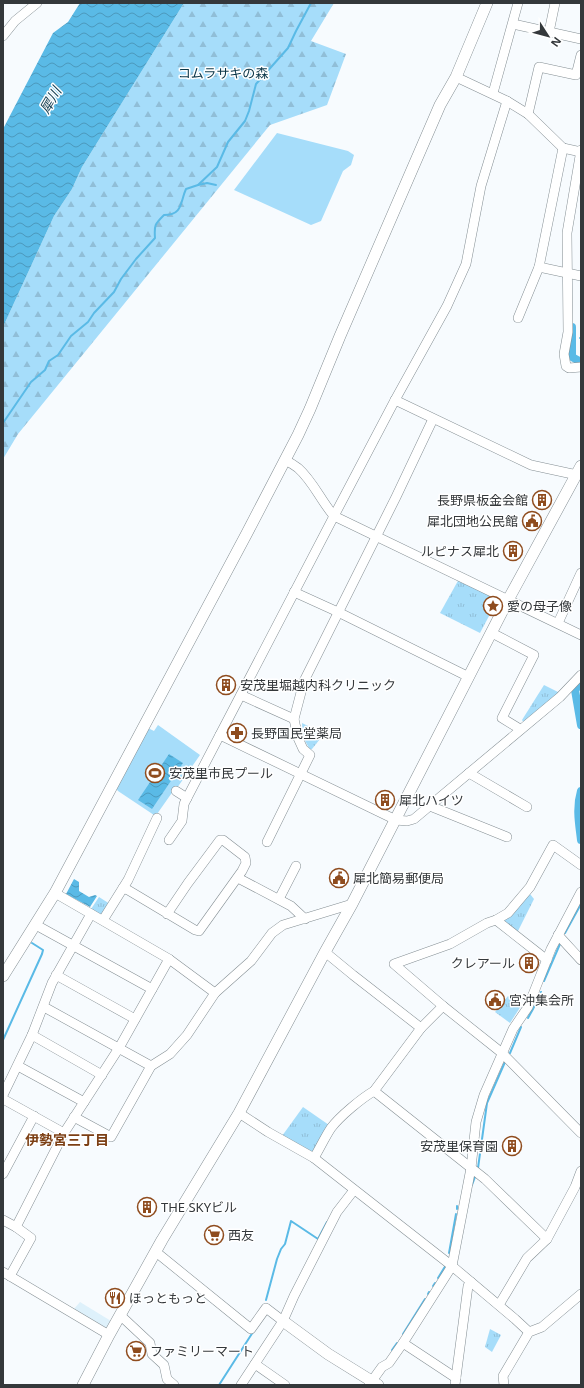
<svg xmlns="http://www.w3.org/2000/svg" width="584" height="1388" viewBox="0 0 584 1388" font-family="'Noto Sans','Noto Sans JP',sans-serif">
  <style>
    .built { fill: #def1fb }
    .grass { fill: url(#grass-tufts) }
    .forest { fill: url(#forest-firs) }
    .pitch { fill: #a6ddfa }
    .water { fill: url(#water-waves) }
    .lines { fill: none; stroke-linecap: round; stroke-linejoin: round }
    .stream { stroke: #5abae6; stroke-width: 2 }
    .canal { stroke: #5abae6; stroke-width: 8 }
    .minor-casing { stroke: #858f94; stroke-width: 10 }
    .tertiary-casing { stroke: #858f94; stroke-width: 12 }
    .minor { stroke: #fff; stroke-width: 9 }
    .tertiary { stroke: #fff; stroke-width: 11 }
    .labels { text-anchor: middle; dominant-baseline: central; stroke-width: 3; stroke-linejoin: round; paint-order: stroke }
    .park-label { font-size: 13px; fill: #0a3648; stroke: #fff }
    .poi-label { font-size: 13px; fill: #34383b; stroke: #fff; text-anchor: start }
    .water-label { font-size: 14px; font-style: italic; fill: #174154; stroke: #fff }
    .neighbourhood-label { font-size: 14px; font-weight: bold; fill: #7c3f14; stroke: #fff }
  </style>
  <defs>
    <pattern id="grass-tufts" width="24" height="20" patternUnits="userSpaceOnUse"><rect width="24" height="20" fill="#a6ddfa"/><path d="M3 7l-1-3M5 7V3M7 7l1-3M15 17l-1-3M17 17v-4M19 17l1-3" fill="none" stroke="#90bed7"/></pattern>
    <pattern id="forest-firs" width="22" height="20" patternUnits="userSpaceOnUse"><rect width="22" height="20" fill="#a6ddfa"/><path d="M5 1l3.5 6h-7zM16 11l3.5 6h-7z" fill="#90bed7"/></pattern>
    <pattern id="water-waves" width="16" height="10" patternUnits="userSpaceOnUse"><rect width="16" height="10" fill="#5abae6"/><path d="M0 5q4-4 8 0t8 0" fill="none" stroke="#4b98bc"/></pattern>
  </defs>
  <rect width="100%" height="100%" fill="#f7fbfe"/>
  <!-- built -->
  <path class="built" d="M80,1302L111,1321L106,1328L74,1309Z"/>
  <!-- grass -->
  <g class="grass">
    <path d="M459,579L498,599L480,633L440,613Z"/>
    <path d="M544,685L560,693L524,723L522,720Z"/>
    <path d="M302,723L324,734L312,749L310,750L303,737Z"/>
    <path d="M530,894L534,899L517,933L503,923L504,919Z"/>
    <path d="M99,897L110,904L104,914L100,915L91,909Z"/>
    <path d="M508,996L521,1006L510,1023L495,1012Z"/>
    <path d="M303,1107L329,1125L313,1153L282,1136Z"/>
    <path d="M490,1329L501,1335L492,1352L485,1347Z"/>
  </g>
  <!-- forest -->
  <path class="forest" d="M184,3H334L311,41L346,54L327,105L270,125L18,434L3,459V327L54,216L72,189L82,167Z"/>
  <!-- pitch -->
  <g class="pitch">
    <path d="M277,133L348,151L354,155L351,165L343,171L321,221L311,225L234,190Z"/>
    <path d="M158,725L200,755L177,788L176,787L157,814L154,815L118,791L115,787L148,728L154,731Z"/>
  </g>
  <!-- water -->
  <g class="water">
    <path d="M80,3H184L82,167L72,189L54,216L3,327V129L53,33L68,22Z"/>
    <path d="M169,754L183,763L152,809L138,800Z"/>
    <path d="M74,879L79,882V891L89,897L95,895L97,896L90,907L66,894Z"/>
  </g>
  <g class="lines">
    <!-- stream -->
    <g class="stream">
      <path d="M198,185L207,183L216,185"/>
      <path d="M580,338H581"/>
      <path d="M3,423L31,382L45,370L49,361L58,355L71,336L88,322L94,313L114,292L121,279L136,259L155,238C154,225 155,224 164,215C183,215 180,202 186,189L198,185L217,167L228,142L245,121L249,111L256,84L288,48L296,31L311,3"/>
      <path d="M565,933L581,904"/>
      <path d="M544,981L560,944"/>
      <path d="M528,1018L533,1009L541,992"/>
      <path d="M3,1040L42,954L43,950L32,943"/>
      <path d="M510,1053L521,1027"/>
      <path d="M478,1168L487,1103L505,1062"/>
      <path d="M472,1185L475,1177"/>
      <path d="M457,1209V1206"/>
      <path d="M449,1253L456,1214"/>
      <path d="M438,1278L446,1265"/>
      <path d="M433,1286L435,1283"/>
      <path d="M428,1294L429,1292"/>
      <path d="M266,1300L277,1259L281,1249L285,1244L291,1221L318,1239L327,1222"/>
      <path d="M403,1334L425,1299"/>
      <path d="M392,1350L397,1343"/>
      <path d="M219,1385L253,1332"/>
    </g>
    <!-- canal -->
    <g class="canal">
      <path d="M572,327V357L581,362"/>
      <path d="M581,683L575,690L581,725"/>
      <path d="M581,791C576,808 579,823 581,840"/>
    </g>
    <!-- minor casing -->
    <g class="minor-casing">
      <g id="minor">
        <path d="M513,24L581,39"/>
        <path d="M549,32L555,3"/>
        <path d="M3,36L15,21L37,3"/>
        <path d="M456,77L507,101L528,114L563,148L581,152"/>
        <path d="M493,93L518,3"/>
        <path d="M528,114L539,67L576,75L581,55"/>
        <path d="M563,148L539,267L581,276"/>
        <path d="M581,150L567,233L568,332L564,354L566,366L569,368L581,367"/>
        <path d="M518,318L539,267"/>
        <path d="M395,400L531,465L577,475"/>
        <path d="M285,460C289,462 294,465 298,468C313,481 321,501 334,516L581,635"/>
        <path d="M294,592L338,612L469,677"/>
        <path d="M558,623L581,573"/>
        <path d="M492,633L534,655L502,718L520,729"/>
        <path d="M241,695L294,719"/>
        <path d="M220,735L396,820L407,821L414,819L560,697L581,675"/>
        <path d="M469,773L527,807"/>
        <path d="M176,791L187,798"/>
        <path d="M430,806L507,837"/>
        <path d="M169,840L182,821L184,804L187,798L334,516L395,400L447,306L466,264L481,186L507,101"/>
        <path d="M267,842L310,755L303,749L298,738L294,719L304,681L396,497L433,419"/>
        <path d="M581,865L553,845L530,887L508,913L496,920L487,923L450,944L394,964L443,1006L502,1053L581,1133"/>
        <path d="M238,878L291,906L305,919"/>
        <path d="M123,888L128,890L195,930L199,931L242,871L246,863L245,857L223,840H220L188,883L167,914"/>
        <path d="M55,893L169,959L215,993"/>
        <path d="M279,899L296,866"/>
        <path d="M103,920L128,880L157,818"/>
        <path d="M496,920L547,960"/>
        <path d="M36,925L152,989"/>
        <path d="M558,935L581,960"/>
        <path d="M325,952L353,975L421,1028"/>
        <path d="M56,975L135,1019"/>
        <path d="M44,1007L151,1066"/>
        <path d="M32,1035L102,1075"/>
        <path d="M18,1066L84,1102"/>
        <path d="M374,1091L485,1179L547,1239"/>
        <path d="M3,1095L32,1035L52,983L91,914"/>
        <path d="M3,1099L64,1133"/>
        <path d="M239,1113L268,1132L314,1158L452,1266L515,1319L529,1332"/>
        <path d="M74,1117L111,1137L151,1066L170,1054L187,1035L215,993L251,961L272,933L283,925L352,904"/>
        <path d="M314,1158C320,1148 325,1137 331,1128C340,1116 362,1098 374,1091L421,1028L443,1006"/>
        <path d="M3,1174L34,1116"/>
        <path d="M3,1220L16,1227L31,1238L10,1276"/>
        <path d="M16,1227L64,1133L119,1048L169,959"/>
        <path d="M156,1252L251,1329L266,1308L283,1321"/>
        <path d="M3,1272L109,1335"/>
        <path d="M499,1305L527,1258L547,1239L575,1187L581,1171"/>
        <path d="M120,1315L150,1343L152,1354L164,1365L167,1379L174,1385"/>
        <path d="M403,1343L456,1378"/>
        <path d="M255,1364L285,1385"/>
        <path d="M241,1385L283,1321L294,1296L337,1212L354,1190"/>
        <path d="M369,1385L382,1367L389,1363L403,1343L452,1266L471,1168L476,1122L484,1095L513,1029L528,1007L551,949L581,892"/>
        <path d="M455,1385L468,1286L471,1282"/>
        <path d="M504,1385L503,1376L529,1332L542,1327L581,1294"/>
      </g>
    </g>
    <!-- tertiary casing -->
    <g class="tertiary-casing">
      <g id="tertiary">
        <path d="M3,976L55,893L247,533L298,435L310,409L340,336L440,105L456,77L487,3"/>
        <path d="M283,1321L328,1354L378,1385"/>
        <path d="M83,1385L109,1335L162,1240L239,1113L325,952L352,904L508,600L581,466"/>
      </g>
    </g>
    <!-- minor -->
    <use href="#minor" class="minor"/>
    <!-- tertiary -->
    <use href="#tertiary" class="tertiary"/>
  </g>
  <!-- icons -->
  <defs>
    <g id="building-ring" transform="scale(1)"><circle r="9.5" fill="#fff" stroke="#8f4c1e" stroke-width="1.5"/><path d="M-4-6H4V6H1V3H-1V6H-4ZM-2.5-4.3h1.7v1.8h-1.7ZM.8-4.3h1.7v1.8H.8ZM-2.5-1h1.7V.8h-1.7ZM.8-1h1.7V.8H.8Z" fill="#8f4c1e"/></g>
    <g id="civic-ring" transform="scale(1)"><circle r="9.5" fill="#fff" stroke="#8f4c1e" stroke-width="1.5"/><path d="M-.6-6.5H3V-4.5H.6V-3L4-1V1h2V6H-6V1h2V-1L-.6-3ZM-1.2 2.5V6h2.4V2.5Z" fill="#8f4c1e"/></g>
    <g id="sight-ring" transform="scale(1)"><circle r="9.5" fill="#fff" stroke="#8f4c1e" stroke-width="1.5"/><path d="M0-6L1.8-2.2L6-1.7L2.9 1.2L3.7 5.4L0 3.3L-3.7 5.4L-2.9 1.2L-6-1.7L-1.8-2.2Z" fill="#8f4c1e"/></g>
    <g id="pharmacy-ring" transform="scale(1)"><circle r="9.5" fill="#fff" stroke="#8f4c1e" stroke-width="1.5"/><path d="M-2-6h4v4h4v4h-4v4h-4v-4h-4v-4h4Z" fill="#8f4c1e"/></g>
    <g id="stadium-ring" transform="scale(1)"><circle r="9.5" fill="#fff" stroke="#8f4c1e" stroke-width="1.5"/><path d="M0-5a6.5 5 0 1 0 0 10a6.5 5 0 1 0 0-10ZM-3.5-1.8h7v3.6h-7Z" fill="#8f4c1e"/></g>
    <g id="supermarket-ring" transform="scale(1)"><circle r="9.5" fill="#fff" stroke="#8f4c1e" stroke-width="1.5"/><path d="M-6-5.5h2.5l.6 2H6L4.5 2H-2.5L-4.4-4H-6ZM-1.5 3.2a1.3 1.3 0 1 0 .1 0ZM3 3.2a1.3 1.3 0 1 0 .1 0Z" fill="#8f4c1e"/></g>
    <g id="restaurant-ring" transform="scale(1)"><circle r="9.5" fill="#fff" stroke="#8f4c1e" stroke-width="1.5"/><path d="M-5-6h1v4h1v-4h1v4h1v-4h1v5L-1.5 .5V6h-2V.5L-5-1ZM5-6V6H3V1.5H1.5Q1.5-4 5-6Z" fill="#8f4c1e"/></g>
  </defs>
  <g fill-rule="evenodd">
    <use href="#building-ring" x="542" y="500"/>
    <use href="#civic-ring" x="532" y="521"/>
    <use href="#building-ring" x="513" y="551"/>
    <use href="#sight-ring" x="493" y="606"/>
    <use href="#building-ring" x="226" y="685"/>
    <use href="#pharmacy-ring" x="237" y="733"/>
    <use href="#stadium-ring" x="155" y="773"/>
    <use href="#building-ring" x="385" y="800"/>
    <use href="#civic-ring" x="339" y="878"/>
    <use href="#building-ring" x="529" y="963"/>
    <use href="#civic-ring" x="495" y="1000"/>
    <use href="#building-ring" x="512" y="1146"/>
    <use href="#building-ring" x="147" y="1207"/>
    <use href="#supermarket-ring" x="214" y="1235"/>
    <use href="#restaurant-ring" x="115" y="1298"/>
    <use href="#supermarket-ring" x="136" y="1351"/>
  </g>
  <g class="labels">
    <!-- park labels -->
    <g class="park-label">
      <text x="223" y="73">コムラサキの森</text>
    </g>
    <!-- poi labels -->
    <g class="poi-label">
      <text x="528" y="500" text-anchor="end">長野県板金会館</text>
      <text x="518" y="521" text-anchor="end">犀北団地公民館</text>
      <text x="499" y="551" text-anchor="end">ルピナス犀北</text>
      <text x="507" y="606">愛の母子像</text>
      <text x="240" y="685">安茂里堀越内科クリニック</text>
      <text x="251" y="733">長野国民堂薬局</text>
      <text x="169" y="773">安茂里市民プール</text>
      <text x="399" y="800">犀北ハイツ</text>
      <text x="353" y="878">犀北簡易郵便局</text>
      <text x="515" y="963" text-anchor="end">クレアール</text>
      <text x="509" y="1000">宮沖集会所</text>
      <text x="498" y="1146" text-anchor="end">安茂里保育園</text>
      <text x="161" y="1207">THE SKYビル</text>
      <text x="228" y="1235">西友</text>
      <text x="129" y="1298">ほっともっと</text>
      <text x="150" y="1351">ファミリーマート</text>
    </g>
    <!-- water labels -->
    <g class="water-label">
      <text transform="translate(50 100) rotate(-60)">犀川</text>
    </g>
    <!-- neighbourhood labels -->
    <g class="neighbourhood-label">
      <text x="67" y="1139">伊勢宮三丁目</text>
    </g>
  </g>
  <!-- border -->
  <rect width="584" height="1388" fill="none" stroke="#34383b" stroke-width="8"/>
  <!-- north arrow -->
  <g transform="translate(548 36) rotate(126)" stroke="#ffffff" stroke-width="3" paint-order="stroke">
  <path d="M0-3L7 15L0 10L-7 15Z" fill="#34383b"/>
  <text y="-6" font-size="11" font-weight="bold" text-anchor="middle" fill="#34383b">N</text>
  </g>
</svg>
